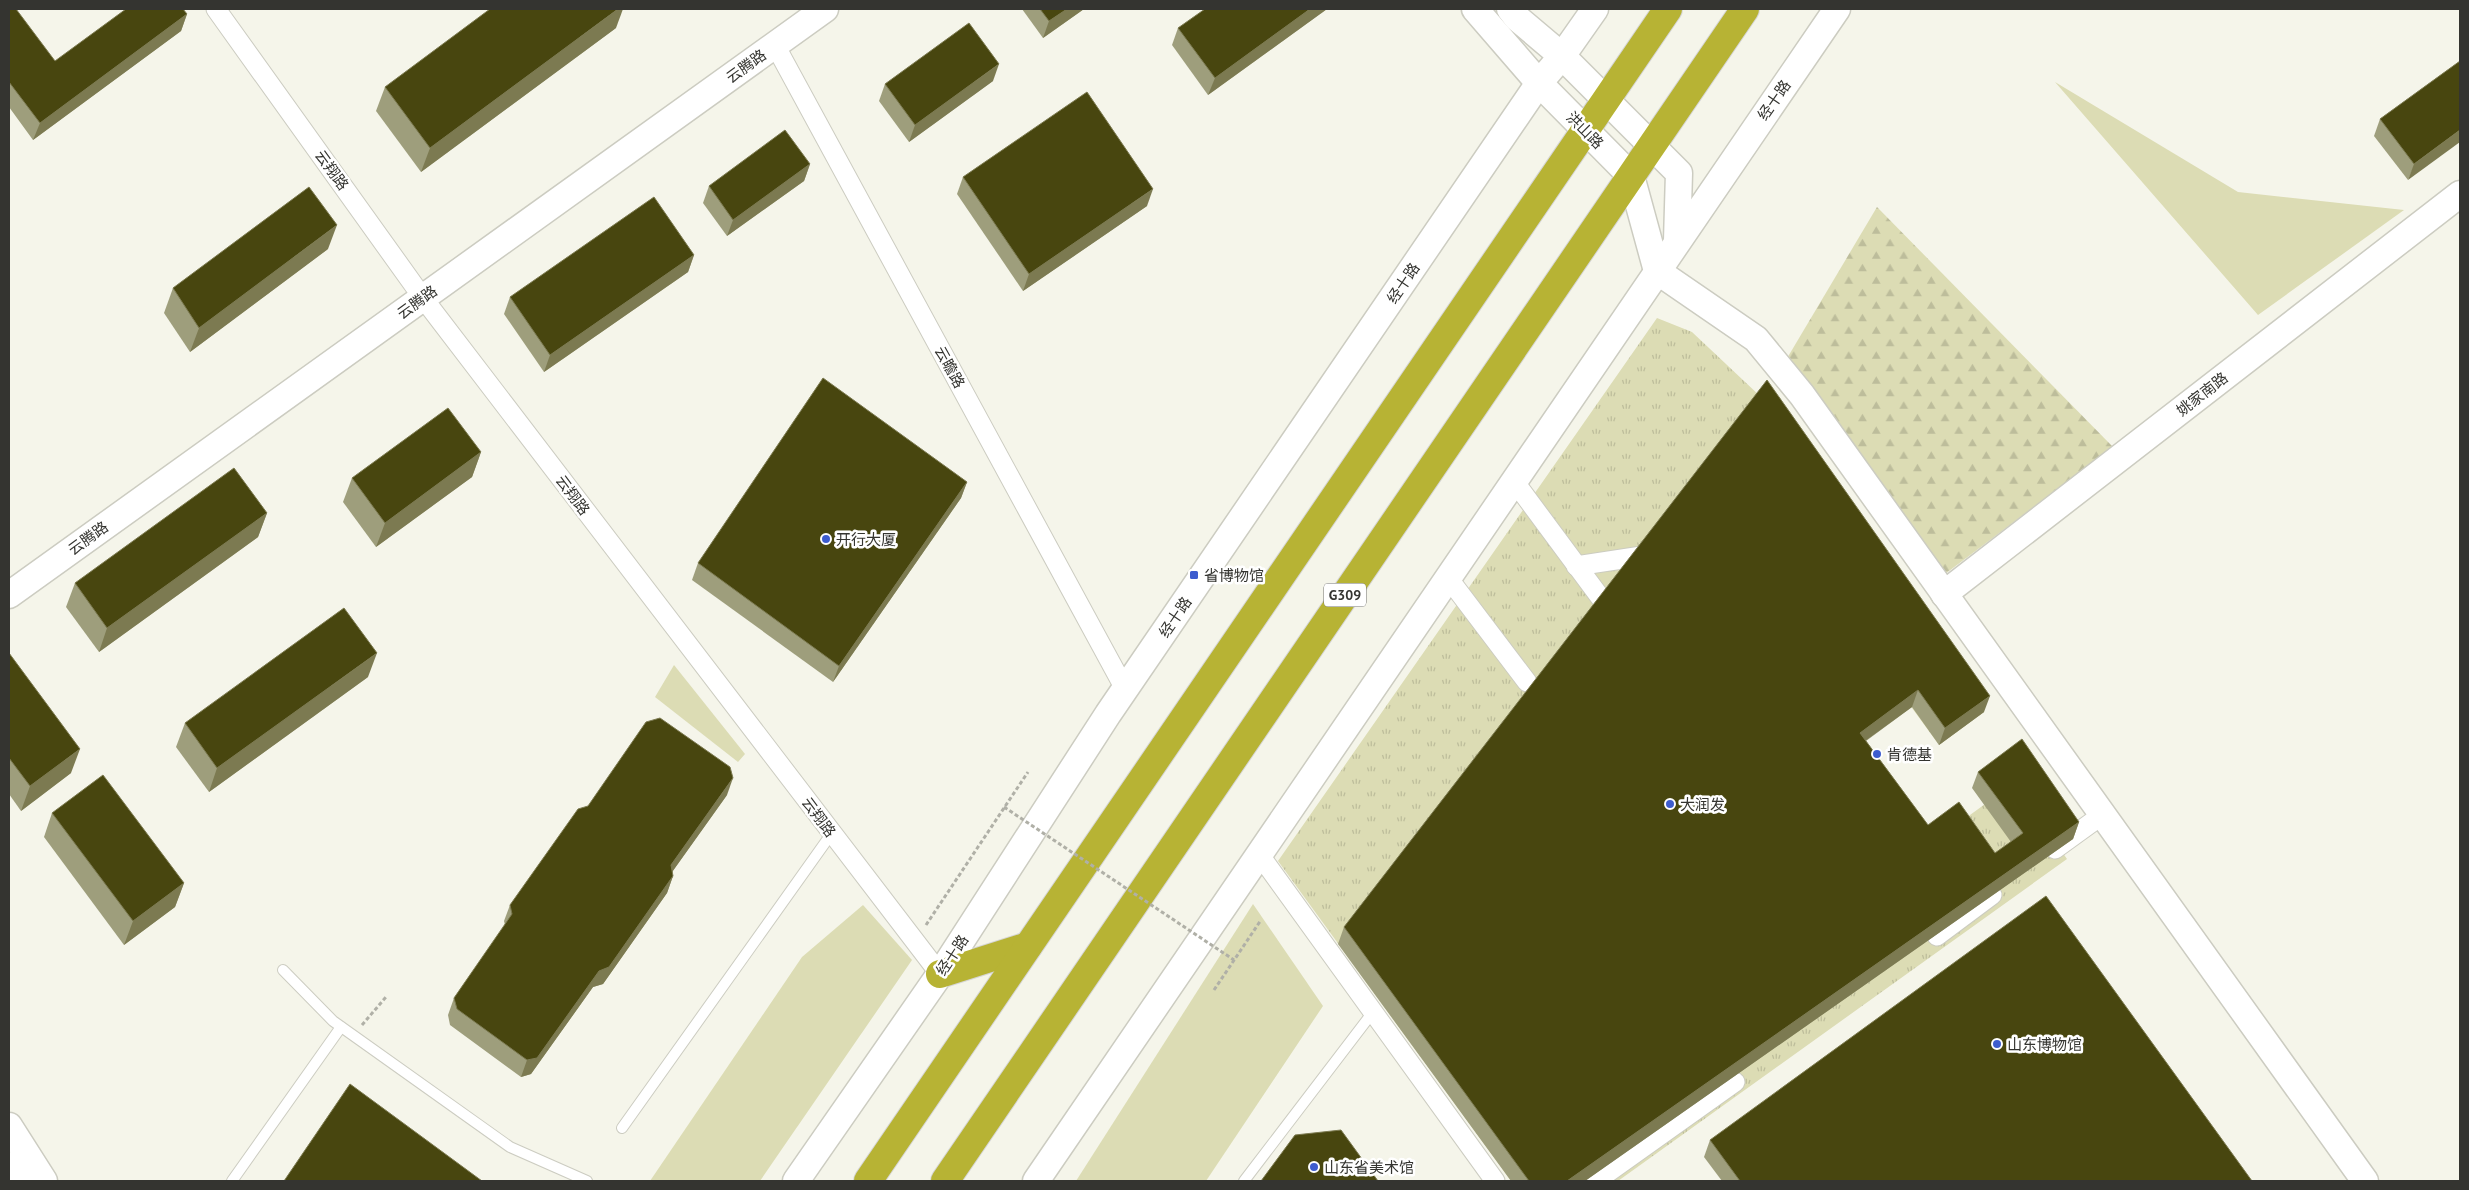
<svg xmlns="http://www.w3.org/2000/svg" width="2469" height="1190" viewBox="0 0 2469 1190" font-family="'PT Sans','Noto Sans SC',sans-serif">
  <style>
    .green { fill: #dcdcb4 }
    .forest { fill: url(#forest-firs) }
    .park { fill: url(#park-tufts) }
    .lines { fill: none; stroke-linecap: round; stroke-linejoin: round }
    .lane-casing { stroke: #ccccc1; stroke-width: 12 }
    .street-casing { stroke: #ccccc1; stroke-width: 21 }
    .secondary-casing { stroke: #ccccc1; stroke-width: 29 }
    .highway-casing { stroke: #d6d6d6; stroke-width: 30 }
    .path { stroke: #b0b0a7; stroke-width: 3; stroke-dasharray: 4 2.5; stroke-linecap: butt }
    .lane { stroke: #fff; stroke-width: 10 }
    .street { stroke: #fff; stroke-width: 19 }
    .secondary { stroke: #fff; stroke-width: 26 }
    .highway { stroke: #b7b334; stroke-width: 28 }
    .path-bridge { stroke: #b0b0a7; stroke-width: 3; stroke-dasharray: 4 2.5; stroke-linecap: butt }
    .wall { fill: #9e9e7c }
    .shaded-wall { fill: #7c7a51 }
    .building { fill: #48460f; stroke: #7c7a51 }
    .poi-dot { fill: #3d5cce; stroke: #fff; stroke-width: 2 }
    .labels { text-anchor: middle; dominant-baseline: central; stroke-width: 5; stroke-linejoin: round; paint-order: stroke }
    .shield { fill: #fff; stroke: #71716e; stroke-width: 1 }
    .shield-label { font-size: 14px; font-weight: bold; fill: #343430 }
    .street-label { font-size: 15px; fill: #343430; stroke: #fff }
    .poi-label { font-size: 15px; fill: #343430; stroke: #fff; text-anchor: start }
  </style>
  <defs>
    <pattern id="forest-firs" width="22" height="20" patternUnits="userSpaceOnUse" patternTransform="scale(1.25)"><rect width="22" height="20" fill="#dcdcb4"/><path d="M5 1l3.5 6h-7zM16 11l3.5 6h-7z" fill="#bdbd9b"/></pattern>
    <pattern id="park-tufts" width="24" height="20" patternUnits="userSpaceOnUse" patternTransform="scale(1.25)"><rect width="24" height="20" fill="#dcdcb4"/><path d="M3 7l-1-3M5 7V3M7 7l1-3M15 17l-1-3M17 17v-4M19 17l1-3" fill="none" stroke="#bdbd9b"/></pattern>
  </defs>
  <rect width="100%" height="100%" fill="#f5f5ea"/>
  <!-- green -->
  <g class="green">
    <path d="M2055,82L2238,192L2404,210L2258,315Z"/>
    <path d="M674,665L745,754L738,762L655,697Z"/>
    <path d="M1253,904L1323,1006L1206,1181H1076Z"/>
    <path d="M863,905L912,960L760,1181H650L802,957Z"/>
  </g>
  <!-- forest -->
  <path class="forest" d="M1877,207L2113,447L1945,574L1786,360Z"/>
  <!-- park -->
  <path class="park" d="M1657,318L1692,332L1761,397L1984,712L1939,745L1850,623L1776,675L1908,860L2014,783L2067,859L1618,1181H1511L1278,861Z"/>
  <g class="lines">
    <!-- lane casing -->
    <g class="lane-casing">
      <g id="lane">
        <path d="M283,970L333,1021L510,1147L587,1181"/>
        <path d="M622,1128L832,833"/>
        <path d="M232,1181L341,1027"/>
        <path d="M1244,1181L1373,1012"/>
      </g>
    </g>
    <!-- street casing -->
    <g class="street-casing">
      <g id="street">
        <path d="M216,9L423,298L940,974"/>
        <path d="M775,45L1125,689"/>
        <path d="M1514,481L1614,616"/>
        <path d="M1576,566L1655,554"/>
        <path d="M1449,579L1527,682"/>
        <path d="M2055,849L2102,815"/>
        <path d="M1259,854L1495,1181"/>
        <path d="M1937,936L1992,895"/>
        <path d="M1694,1073L1712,1098"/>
        <path d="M1596,1181L1735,1082"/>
      </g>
    </g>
    <!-- secondary casing -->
    <g class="secondary-casing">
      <g id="secondary">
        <path d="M1475,9L1539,83L1631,176L1657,271"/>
        <path d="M1510,9L1517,18L1562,56L1679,173L1677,241"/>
        <path d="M1657,271L1756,339L1802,395L2365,1181"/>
        <path d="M1944,594L2460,194"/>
        <path d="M9,595L825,9"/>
        <path d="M9,1126L44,1181"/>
        <path d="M9,1165L19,1181"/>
        <path d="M796,1181L940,974L1108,714L1539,83L1562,56L1595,9"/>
        <path d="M1036,1181L1837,9"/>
      </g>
    </g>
    <!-- highway casing -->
    <g class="highway-casing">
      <g id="highway">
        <path d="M940,974L1028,946"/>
        <path d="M868,1181L1668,9"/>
        <path d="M945,1181L1745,9"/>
      </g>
    </g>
    <!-- path -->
    <g class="path">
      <path d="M926,925L1028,772"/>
      <path d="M362,1025L386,997"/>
    </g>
    <!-- lane -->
    <use href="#lane" class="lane"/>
    <!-- street -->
    <use href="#street" class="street"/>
    <!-- secondary -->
    <use href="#secondary" class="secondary"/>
    <!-- highway -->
    <use href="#highway" class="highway"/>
    <!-- path-bridge -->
    <g class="path-bridge">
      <path d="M1004,807L1234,960"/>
      <path d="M1214,990L1261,920"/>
    </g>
  </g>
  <!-- wall -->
  <g class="wall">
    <path d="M9,9L55,61L187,14L181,31L33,140L9,107Z"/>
    <path d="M1022,9H1084L1043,38Z"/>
    <path d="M1327,9L1208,95L1172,45L1178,28Z"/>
    <path d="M616,28L421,172L376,111L385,87Z"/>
    <path d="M2460,61L2408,180L2374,136L2380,119Z"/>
    <path d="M993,81L909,142L879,101L885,84Z"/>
    <path d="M810,164L804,181L727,236L703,203L709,186Z"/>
    <path d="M963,177L1147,206L1023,291L957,194Z"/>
    <path d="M328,249L190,352L164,313L173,288Z"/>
    <path d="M694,255L688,272L544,372L504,314L510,297Z"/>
    <path d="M1767,380L1984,712L1939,745L1912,707L1866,741L1928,825L1995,853L2011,842L1972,788L1978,772L2079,822L2073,839L1585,1181H1511L1338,944L1344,927Z"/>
    <path d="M481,452L472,477L376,547L343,502L352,478Z"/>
    <path d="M967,482L961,498L833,682L692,580L698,563Z"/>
    <path d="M267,513L258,537L99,652L66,607L75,583Z"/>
    <path d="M9,653L71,773L21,811L9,794Z"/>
    <path d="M368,677L209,792L176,747L185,723Z"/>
    <path d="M727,795L672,872L673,876L667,893L603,984L593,987L531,1074L521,1077L450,1025L448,1015L454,998L505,925L504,921L510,905Z"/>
    <path d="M52,813L184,883L175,907L124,945L44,837Z"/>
    <path d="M1710,1140L2252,1181H1722L1704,1157Z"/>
  </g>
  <!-- shaded-wall -->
  <g class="shaded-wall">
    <path d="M618,9H623L616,28L421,172L430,148Z"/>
    <path d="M1067,9H1084L1043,38L1049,21Z"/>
    <path d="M1310,9H1327L1208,95L1215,78Z"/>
    <path d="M187,14L181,31L33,140L40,123Z"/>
    <path d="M999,64L993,81L909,142L915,125Z"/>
    <path d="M2460,130V142L2408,180L2414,164Z"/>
    <path d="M810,164L804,181L727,236L733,220Z"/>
    <path d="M1153,189L1147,206L1023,291L1029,274Z"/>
    <path d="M337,225L328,249L190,352L199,328Z"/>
    <path d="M694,255L688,272L544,372L550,355Z"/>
    <path d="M481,452L472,477L376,547L385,523Z"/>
    <path d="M967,482L961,498L833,682L839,666Z"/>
    <path d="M267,513L258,537L99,652L107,628Z"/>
    <path d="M377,653L368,677L209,792L217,768Z"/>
    <path d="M1918,690L1912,707L1854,749L1860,733Z"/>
    <path d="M1990,696L1984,712L1939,745L1945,728Z"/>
    <path d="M80,749L71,773L21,811L30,786Z"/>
    <path d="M733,778L727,795L665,882L671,865Z"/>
    <path d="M2079,822L2073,839L1585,1181H1567Z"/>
    <path d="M673,876L667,893L603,984L593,987L531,1074L521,1077L527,1060Z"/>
    <path d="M184,883L175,907L124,945L133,921Z"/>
  </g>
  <!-- building -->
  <g class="building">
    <path d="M9,9H16L55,61L126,9H183L187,14L40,123L9,82Z"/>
    <path d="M490,9H618L430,148L385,87Z"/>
    <path d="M1040,9H1067L1049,21Z"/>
    <path d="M1205,9H1310L1215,78L1178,28Z"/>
    <path d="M969,23L999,64L915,125L885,84Z"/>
    <path d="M2460,61V130L2414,164L2380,119Z"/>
    <path d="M1087,92L1153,189L1029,274L963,177Z"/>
    <path d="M785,130L810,164L733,220L709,186Z"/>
    <path d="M309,187L337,225L199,328L173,288Z"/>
    <path d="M654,197L694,255L550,355L510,297Z"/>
    <path d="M823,378L967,482L839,666L698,563Z"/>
    <path d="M1767,380L1990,696L1945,728L1918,690L1860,733L1928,825L1959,802L1995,853L2023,833L1978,772L2022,739L2079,822L1567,1181H1529L1344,927Z"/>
    <path d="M448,408L481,452L385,523L352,478Z"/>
    <path d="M234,468L267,513L107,628L75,583Z"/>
    <path d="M344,608L377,653L217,768L185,723Z"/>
    <path d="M9,653L80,749L30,786L9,758Z"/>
    <path d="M660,718L730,767L733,778L671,865L673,876L609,967L599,971L537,1058L527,1060L457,1009L454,998L512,914L510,905L578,809L588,806L646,722Z"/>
    <path d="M103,775L184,883L133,921L52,813Z"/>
    <path d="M2046,896L2252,1181H1740L1710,1140Z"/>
    <path d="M350,1084L482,1181H284Z"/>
    <path d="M1341,1130L1378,1181H1261L1295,1135Z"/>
  </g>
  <!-- markers -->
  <g class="poi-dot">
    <circle cx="826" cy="539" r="5"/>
    <rect x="1189" y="570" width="10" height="10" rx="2.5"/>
    <circle cx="1877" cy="754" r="5"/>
    <circle cx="1670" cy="804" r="5"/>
    <circle cx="1997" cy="1044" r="5"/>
    <circle cx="1314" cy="1167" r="5"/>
  </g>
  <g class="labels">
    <!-- shield labels -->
    <rect class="shield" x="1324" y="583.5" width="42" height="23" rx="4"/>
    <g class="shield-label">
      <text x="1345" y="595">G309</text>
    </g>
    <!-- street labels -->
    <g class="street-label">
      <text transform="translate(746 66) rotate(-36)">云腾路</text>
      <text transform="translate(1774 100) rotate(-55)">经十路</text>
      <text transform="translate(1585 130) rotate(45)">洪山路</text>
      <text transform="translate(332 170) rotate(54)">云翔路</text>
      <text transform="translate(1403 283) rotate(-56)">经十路</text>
      <text transform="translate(417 302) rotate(-36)">云腾路</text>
      <text transform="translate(950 367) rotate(61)">云瞻路</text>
      <text transform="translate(2202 394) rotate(-38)">姚家南路</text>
      <text transform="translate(573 495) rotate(53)">云翔路</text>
      <text transform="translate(88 538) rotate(-36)">云腾路</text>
      <text transform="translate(1175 617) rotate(-56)">经十路</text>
      <text transform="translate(819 817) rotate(53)">云翔路</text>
      <text transform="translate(952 955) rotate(-57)">经十路</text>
    </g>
    <!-- poi labels -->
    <g class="poi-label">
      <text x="836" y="539">开行大厦</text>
      <text x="1204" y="575">省博物馆</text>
      <text x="1887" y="754">肯德基</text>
      <text x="1680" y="804">大润发</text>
      <text x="2007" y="1044">山东博物馆</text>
      <text x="1324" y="1167">山东省美术馆</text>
    </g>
  </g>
  <!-- border -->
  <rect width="2469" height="1190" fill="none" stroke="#343430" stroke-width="20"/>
</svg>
